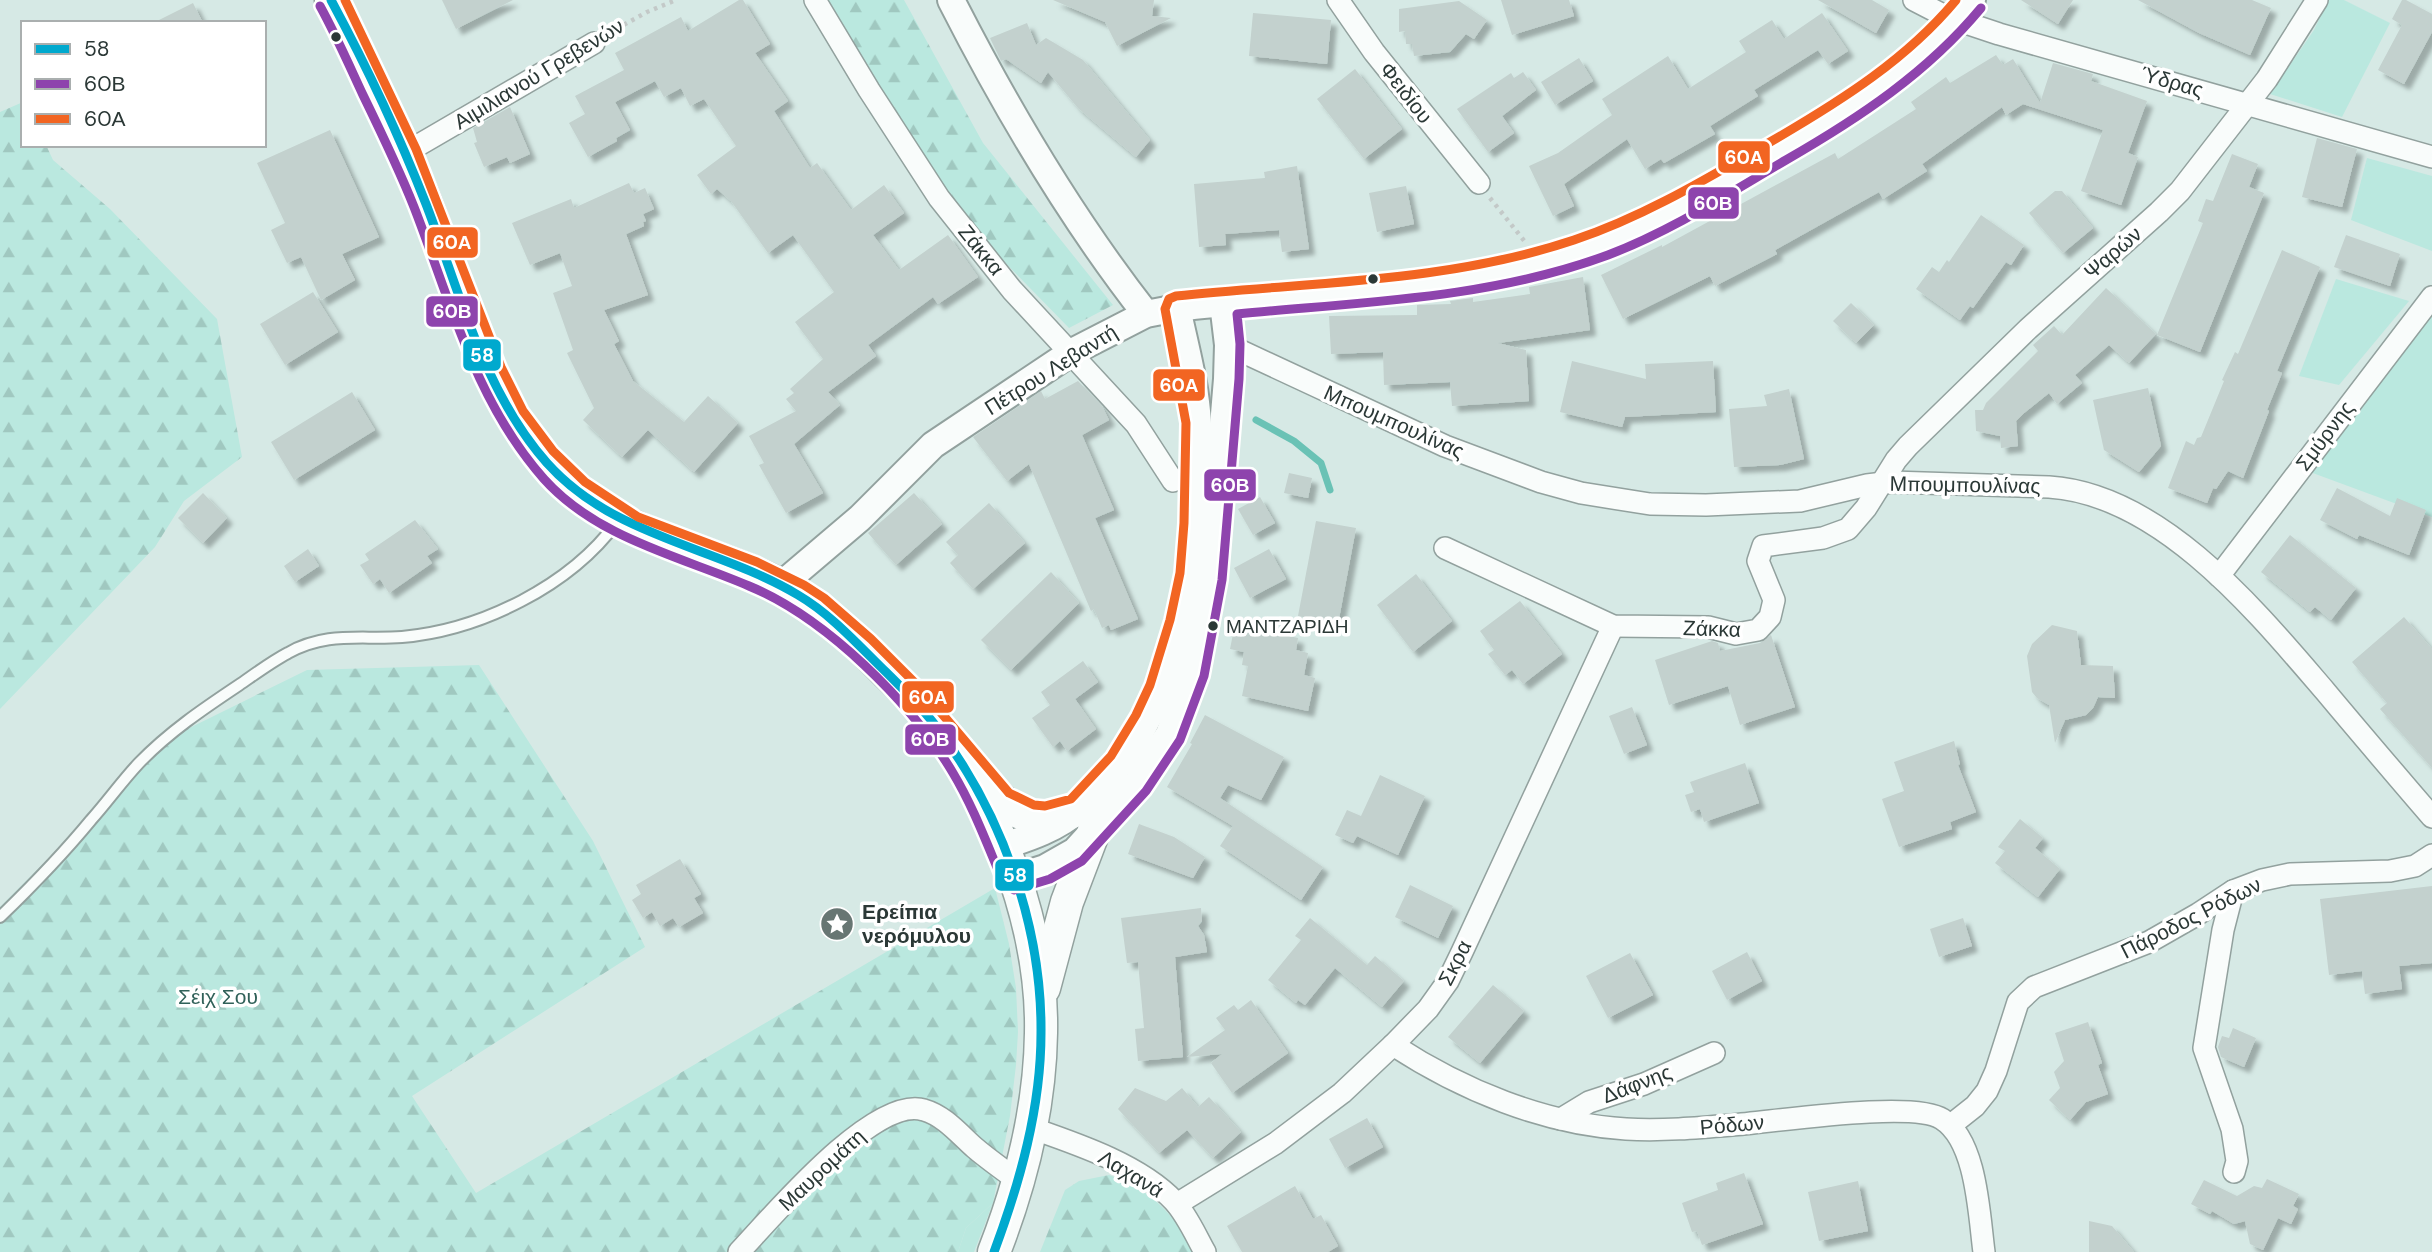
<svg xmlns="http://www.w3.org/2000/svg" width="2432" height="1252" viewBox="0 0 2432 1252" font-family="'DM Sans',sans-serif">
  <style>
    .green { fill: #bae8df }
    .forest { fill: url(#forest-firs) }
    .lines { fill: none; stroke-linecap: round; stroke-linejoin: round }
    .stream { stroke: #6ac2b5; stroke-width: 7 }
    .building { fill: #c3d1ce; filter: url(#shadow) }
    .service-casing { stroke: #92a19e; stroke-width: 14 }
    .minor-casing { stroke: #92a19e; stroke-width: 24 }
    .tertiary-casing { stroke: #92a19e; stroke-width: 30 }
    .secondary-casing { stroke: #92a19e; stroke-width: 35 }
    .path { stroke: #c3c9c8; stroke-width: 4.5; stroke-dasharray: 3.5 5; stroke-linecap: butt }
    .service { stroke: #f9fcfb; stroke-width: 10 }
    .minor { stroke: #f9fcfb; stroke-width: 21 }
    .tertiary { stroke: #f9fcfb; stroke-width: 26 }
    .secondary { stroke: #f9fcfb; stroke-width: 32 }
    .bus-1-casing { stroke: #fff; stroke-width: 14 }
    .bus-2-casing { stroke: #fff; stroke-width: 14 }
    .bus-3-casing { stroke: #fff; stroke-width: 14 }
    .bus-1 { stroke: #00a9ce; stroke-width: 9 }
    .bus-2 { stroke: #8e44ad; stroke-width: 9 }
    .bus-3 { stroke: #f26522; stroke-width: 9 }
    .bus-dot { fill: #2b3836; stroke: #fff; stroke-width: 2.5 }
    .labels { text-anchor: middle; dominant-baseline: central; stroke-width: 7; stroke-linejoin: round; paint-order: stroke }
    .bus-label { font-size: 19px; fill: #2b3836; stroke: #fff; text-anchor: start }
    .street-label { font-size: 21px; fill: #2b3836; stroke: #fff }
    .poi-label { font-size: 21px; font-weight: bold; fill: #2b3836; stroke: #fff; text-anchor: start }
    .park-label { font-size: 21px; fill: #306159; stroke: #fff }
    .line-badge { stroke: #fff; stroke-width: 2.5 }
    .badge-label { font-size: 19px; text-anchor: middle; font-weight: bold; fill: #fff }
  </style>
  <defs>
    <pattern id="forest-firs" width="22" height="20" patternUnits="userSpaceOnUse" patternTransform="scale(1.75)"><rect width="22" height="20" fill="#bae8df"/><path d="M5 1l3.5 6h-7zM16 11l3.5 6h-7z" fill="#a0c8c0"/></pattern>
    <filter id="shadow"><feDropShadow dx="6" dy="6" stdDeviation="2" flood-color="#0004"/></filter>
  </defs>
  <rect width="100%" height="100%" fill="#d6e9e5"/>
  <!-- green -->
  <g class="green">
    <path d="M2328,0H2344L2390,23L2342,117L2270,94L2314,30Z"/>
    <path d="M2367,158L2432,176V251L2351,220Z"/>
    <path d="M2336,279L2409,301L2339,385L2299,376Z"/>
    <path d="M2432,315V517L2310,472Z"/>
    <path d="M993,1203L974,1252H958L966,1228Z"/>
  </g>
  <!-- forest -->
  <g class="forest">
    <path d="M828,0H904L983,143L1113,305L1069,328L939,195Z"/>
    <path d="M23,102V145H46L53,160L110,209L217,319L242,457L184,501L155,547L0,709V112Z"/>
    <path d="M479,665L593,841L645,947L412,1096L476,1193L995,888L1009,944L1016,988L1018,1032L1016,1065L1010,1116L993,1203L966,1228L958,1252H0V907L169,738L307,670Z"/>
    <path d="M1109,1175C1152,1190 1173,1214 1196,1252H1040L1065,1190L1079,1181Z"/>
  </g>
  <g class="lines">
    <!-- stream -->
    <path class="stream" d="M1256,420L1294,441L1321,463L1330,490"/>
  </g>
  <!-- building -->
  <g class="building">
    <path d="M442,0H513L456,29Z"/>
    <path d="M739,0H743L770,44L755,53L788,101L774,111L810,168L817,163L851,210L884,185L904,213L873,235L899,270L948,235L978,277L938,304L933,297L868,345L876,356L828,392L840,405L794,444L823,493L786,513L759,465L764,463L749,436L796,411L786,399L794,393L790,389L823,359L795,322L834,292L793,235L768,253L731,201L717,189L711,194L697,175L736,146L704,99L690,106L681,88L664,97L655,81L615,102L630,130L616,138L617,141L588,157L569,123L585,114L575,96L624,70L615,53L681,17L688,31Z"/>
    <path d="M1053,0H1154L1152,16L1171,18L1117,46L1105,22Z"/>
    <path d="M1501,0H1569L1574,16L1512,35Z"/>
    <path d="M1818,0H1872L1889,10L1876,33Z"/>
    <path d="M2021,0H2073L2058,24Z"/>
    <path d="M2138,0H2252L2271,8L2250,55L2199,33Z"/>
    <path d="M2402,0H2406L2432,14V32L2404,84L2378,70L2402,25L2392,19Z"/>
    <path d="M1459,1L1487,20L1474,39L1466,34L1450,52L1414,56L1412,44H1406L1405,31L1399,32V9Z"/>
    <path d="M193,3L203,23H153Z"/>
    <path d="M1253,13L1331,20L1327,64L1249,56Z"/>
    <path d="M1822,13L1848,51L1828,64L1818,50L1754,90L1758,96L1710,126L1715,134L1664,163L1661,159L1645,169L1627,139L1564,184L1574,206L1553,216L1529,166L1558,153L1612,115L1602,99L1668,56L1688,89L1746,52L1739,41L1772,20L1784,39Z"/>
    <path d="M1027,23L1036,45L1046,38L1083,60L1150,140L1136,157L1078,108L1048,72L1041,83L1006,59L1001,61L990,38Z"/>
    <path d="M1996,55L2003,65L2013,59L2040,103L2053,63L2093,74L2091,81L2147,101L2128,153L2138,157L2121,205L2081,191L2103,130L2023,104L2006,115L2002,107L1922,164L1927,171L1883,199L1879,192L1775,250L1777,254L1715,286L1710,276L1623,319L1601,275L1662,245V247L1835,153L1838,159L1916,109L1911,102L1946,77L1950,83Z"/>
    <path d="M1579,58L1593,81L1555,105L1541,82Z"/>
    <path d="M1355,69L1402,129L1364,159L1317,99Z"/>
    <path d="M1523,72L1536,90L1502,116L1514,133L1488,152L1457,109L1511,73L1514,78Z"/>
    <path d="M510,107L530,154L510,163L507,157L484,167L474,143L477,142L473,128Z"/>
    <path d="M330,130L379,237L342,254L355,280L321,300L301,257L287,263L271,230L285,223L257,163Z"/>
    <path d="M2317,138L2357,149L2342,207L2302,197Z"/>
    <path d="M2232,154L2258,164L2249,187L2264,193L2200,352L2157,335L2203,223L2198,221L2206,199L2213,201Z"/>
    <path d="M1297,166L1309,249L1282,252L1279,230L1225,234L1226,245L1199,247L1194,184L1265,178L1264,172Z"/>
    <path d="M629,183L634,193L645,188L654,209L643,214L646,221L643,222L644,226L626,234L648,295L604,310L619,341L614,344L633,381L684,422L708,396L738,423L694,472L648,430L622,457L583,420L594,408L567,353L573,350L553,293L572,286L560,253L530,265L512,223L571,199L574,208Z"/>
    <path d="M1406,186L1414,224L1377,232L1369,193Z"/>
    <path d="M2055,191H2062L2093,228L2063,253L2029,213Z"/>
    <path d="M1981,215L2024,245L2011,265L2006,262L1973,308L1970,306L1960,320L1916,289L1932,267L1939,272L1947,260L1949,262Z"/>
    <path d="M2346,235L2400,254L2390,286L2334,267Z"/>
    <path d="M2282,250L2320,267L2277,371L2282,373L2267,410L2269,411L2243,478L2228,471L2216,489L2213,488L2207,503L2168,488L2186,441L2194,445L2197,438L2201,437L2224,381L2222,380L2235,352L2238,354Z"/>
    <path d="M1583,277L1590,330L1498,343L1526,350L1529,401L1452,406L1450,382L1384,385L1383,352L1331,354L1329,316L1417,315V305L1451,304L1450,301L1473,298V302L1530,294L1529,287Z"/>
    <path d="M2106,288L2156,334L2129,363L2109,345L2075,375L2082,383L2057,404L2049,393L2024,413L2016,421L2018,446L2001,448L2000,436L1976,431L1975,410H1983L1986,403L2038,351L2033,345L2054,326L2062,335Z"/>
    <path d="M313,292L338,332L285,365L260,324Z"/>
    <path d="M1851,303L1874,325L1856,343L1833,321Z"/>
    <path d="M1572,361L1646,379L1645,364L1713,361L1716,412L1625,417L1622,427L1560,412Z"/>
    <path d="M1078,381L1102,406L1109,420L1082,435L1114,510L1095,518L1138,619L1111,630L1109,625L1102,628L1094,609L1091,611L1029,464L1007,481L973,437L1041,391L1045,399Z"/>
    <path d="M2148,388L2161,446L2139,472L2104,450L2093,400Z"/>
    <path d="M1789,389L1804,459L1780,465L1734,467L1729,409L1767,406L1764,395Z"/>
    <path d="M352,392L375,430L294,480L271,442Z"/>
    <path d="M1289,473L1312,478L1308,498L1284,493Z"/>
    <path d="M2337,488L2390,516L2397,498L2426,510L2409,555L2359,535L2357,539L2320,520Z"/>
    <path d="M203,493L227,518L203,543L178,518Z"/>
    <path d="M914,493L942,524L896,565L868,533Z"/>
    <path d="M1260,497L1275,523L1253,535L1238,509Z"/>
    <path d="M989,503L1025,543L973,589L950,563L958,555L946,542Z"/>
    <path d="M415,520L438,549L427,556L432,563L389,593L380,579L373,584L360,565L369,560L365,554Z"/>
    <path d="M1316,521L1356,528L1338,624L1298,616Z"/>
    <path d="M2290,535L2356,588L2331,620L2315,607L2310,612L2261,572Z"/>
    <path d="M308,549L319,566L295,582L284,566Z"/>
    <path d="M1269,549L1286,579L1250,598L1234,568Z"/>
    <path d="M1051,572L1079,603L1011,670L981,640Z"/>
    <path d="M1416,574L1452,621L1413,652L1377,605Z"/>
    <path d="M1520,601L1562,654L1523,684L1512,670L1505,675L1488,654L1494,650L1480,631Z"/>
    <path d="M2404,617L2432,649V768L2380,709L2387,703L2352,662Z"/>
    <path d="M1235,624L1298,638L1296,650L1308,653L1304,675L1315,678L1308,711L1242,696L1248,666L1242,665L1244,652L1230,649Z"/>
    <path d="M2052,625L2077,631L2081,665L2113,666L2115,698L2098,697L2093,708L2086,715L2065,720L2055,743L2049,705L2037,698L2032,692L2027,656L2032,644Z"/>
    <path d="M1771,635L1795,707L1740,725L1728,686L1669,705L1655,660L1712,641L1718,643L1720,651L1760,643Z"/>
    <path d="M1083,661L1098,682L1075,699L1096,729L1067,751L1060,741L1053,747L1032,718L1050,705L1041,692Z"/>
    <path d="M1632,707L1647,745L1624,754L1609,716Z"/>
    <path d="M1205,715L1284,757L1261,800L1228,785L1220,798L1323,867L1301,900L1220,846L1233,826L1167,787L1192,744L1190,743Z"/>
    <path d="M1954,741L1960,764L1958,765L1976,812L1950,822L1952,829L1899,847L1882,799L1904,791L1894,762Z"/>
    <path d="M1745,763L1759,803L1704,822L1700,809L1691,812L1685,795L1694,792L1690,782Z"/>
    <path d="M1380,775L1425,796L1398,855L1357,836L1353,843L1335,835L1347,810L1361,816Z"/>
    <path d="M2020,819L2043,838L2035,848L2060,869L2038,897L1995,863L2005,851L1998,847Z"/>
    <path d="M1139,824L1174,837L1205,857L1193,878L1128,854Z"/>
    <path d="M680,859L701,894L694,898L703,913L679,927L673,918L660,926L652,912L643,918L632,900L641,894L636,885Z"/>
    <path d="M1410,885L1453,906L1438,938L1395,917Z"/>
    <path d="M2432,886V963L2399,966L2402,989L2365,994L2362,971L2329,975L2320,899Z"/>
    <path d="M1201,908L1202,921L1198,926L1204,935L1207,952L1175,957L1183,1057L1138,1061L1135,1029L1144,1028L1138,962L1127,963L1121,918Z"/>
    <path d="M1310,918L1367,965L1375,956L1404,981L1382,1007L1335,968L1305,1005L1298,1000L1296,1003L1268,980L1301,940L1295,936Z"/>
    <path d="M1963,918L1972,946L1939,957L1930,929Z"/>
    <path d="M1747,952L1762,981L1727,1000L1712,971Z"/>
    <path d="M1630,953L1653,995L1608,1018L1586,976Z"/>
    <path d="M1493,985L1524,1011L1480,1063L1448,1037Z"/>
    <path d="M1251,1000L1288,1053L1232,1093L1211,1063L1222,1054L1187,1057L1225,1030L1216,1018L1234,1005L1238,1010Z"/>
    <path d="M2088,1022L2102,1063L2098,1065L2108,1094L2086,1102L2070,1120L2049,1100L2060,1088L2054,1072L2064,1061L2055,1033Z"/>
    <path d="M2233,1028L2256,1038L2244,1067L2221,1057L2218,1047L2222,1036L2229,1038Z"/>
    <path d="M1135,1088L1166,1101L1182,1088L1198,1107L1209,1097L1241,1132L1213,1158L1187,1130L1159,1153L1118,1109Z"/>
    <path d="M1367,1118L1383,1147L1345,1168L1329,1139Z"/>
    <path d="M1744,1173L1763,1224L1702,1245L1697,1231L1692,1232L1682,1203L1718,1190L1716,1183Z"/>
    <path d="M2267,1179L2299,1194L2293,1206L2298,1209L2291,1224L2278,1218L2263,1250L2250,1244L2245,1221L2234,1224L2212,1211L2210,1214L2191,1204L2204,1180L2237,1196L2254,1186L2262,1188Z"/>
    <path d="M1858,1181L1868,1231L1819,1241L1808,1192Z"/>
    <path d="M1295,1186L1313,1219L1321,1215L1338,1246L1328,1252H1242L1227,1226Z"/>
    <path d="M2089,1221L2112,1226L2134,1252H2089Z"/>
  </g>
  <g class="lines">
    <!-- service casing -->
    <g class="service-casing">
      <path id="service" d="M0,917C32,886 63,854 91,820C108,801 122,781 139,763C169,732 203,709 239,685C255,674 271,662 288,653C327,631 361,640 402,637C481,630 570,586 617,522"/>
    </g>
    <!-- minor casing -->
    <g class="minor-casing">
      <g id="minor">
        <path d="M815,0L869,90L939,198L1012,290L1136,424L1173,481"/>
        <path d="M1338,0L1374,52L1479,183"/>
        <path d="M1914,0L1945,16L1999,34L2432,157"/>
        <path d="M405,153L594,43"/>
        <path d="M1228,345L1445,446L1541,482L1581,493L1650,504L1706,505L1800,501L1867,485L1892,482L2049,487C2161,494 2257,612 2325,691C2360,733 2396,775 2432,817"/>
        <path d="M1445,548L1613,626L1708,627L1736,634L1758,630L1770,617L1774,600L1758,561L1763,546L1823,538L1848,529L1866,508L1896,460L1908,446L2028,329L2159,212L2180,191L2267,79L2317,0"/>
        <path d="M2219,576L2432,297"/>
        <path d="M2233,891L2223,930L2204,1048L2232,1129L2237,1161L2234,1172"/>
        <path d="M1393,1045C1462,1090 1544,1124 1626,1129C1661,1131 1697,1128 1732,1125C1773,1122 1913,1100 1942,1119C1977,1141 1979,1215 1984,1252"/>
        <path d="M1561,1119L1589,1102L1644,1084L1714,1053"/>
        <path d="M1951,1125L1975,1106L1987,1091L1996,1071L2018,1002L2034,987L2149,942L2198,914L2233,891L2262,880L2290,874L2390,871L2415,866L2432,855"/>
        <path d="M1031,1128C1077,1144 1140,1165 1174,1201C1187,1215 1196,1236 1205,1252"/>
        <path d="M1177,1204L1276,1143L1342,1093L1393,1045L1428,1009L1448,981L1462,952L1613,626"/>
        <path d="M739,1252C772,1217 875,1094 924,1110C945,1116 960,1135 975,1148C989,1160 1004,1170 1018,1181"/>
      </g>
    </g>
    <!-- tertiary casing -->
    <g class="tertiary-casing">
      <g id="tertiary">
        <path d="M951,0C1007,110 1070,217 1146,314"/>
        <path d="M780,586L860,518L933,445L1072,352L1146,314L1177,308C1309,292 1447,295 1575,253C1650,229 1719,185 1787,146C1854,107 1925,63 1972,0"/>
        <path d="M1003,846C1029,838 1058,828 1079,809C1184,715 1204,557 1198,424C1196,385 1185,346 1177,308"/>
        <path d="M1014,878L1045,868L1075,851L1137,783L1169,734L1193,672L1210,579L1227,379L1228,345L1223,303"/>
      </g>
    </g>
    <!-- secondary casing -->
    <g class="secondary-casing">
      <g id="secondary">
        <path d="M331,0C346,27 358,56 372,84C391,124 410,163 426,204C460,292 484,390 547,463C618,545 713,544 798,595C831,615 859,645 886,672C906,691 927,712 943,735C1001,818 1043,931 1041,1033C1040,1108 1021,1183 994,1252"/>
        <path d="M980,778C1012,815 1029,826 1078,810"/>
        <path d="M1044,988L1067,902L1094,831"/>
      </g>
    </g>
    <!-- path -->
    <g class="path">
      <path d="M609,33L647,12L676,0"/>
      <path d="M1490,198L1526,243"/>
    </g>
    <!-- service -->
    <use href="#service" class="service"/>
    <!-- minor -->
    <use href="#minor" class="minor"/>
    <!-- tertiary -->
    <use href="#tertiary" class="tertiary"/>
    <!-- secondary -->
    <use href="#secondary" class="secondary"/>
    <!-- bus-1 casing -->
    <g class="bus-1-casing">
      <path id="bus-1" d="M331,0C366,65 399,135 426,204C460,292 483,391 547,463C614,538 716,546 798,595C832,615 858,645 886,672C904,690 923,708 938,729C1002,814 1042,926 1041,1033C1041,1108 1020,1182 994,1252"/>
    </g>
    <!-- bus-2 casing -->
    <g class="bus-2-casing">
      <path id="bus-2" d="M320,6C336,35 349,65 363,95C381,132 399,169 414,207C451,302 475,401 544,479C597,538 679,556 749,586C826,618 911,702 953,773C974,808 988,847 1004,884L1014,890L1050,879L1082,861L1146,791L1180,740L1204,676L1222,580L1239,379L1240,344L1237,314C1362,302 1489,299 1608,255C1671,231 1728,194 1786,160C1859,118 1927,73 1981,8"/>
    </g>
    <!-- bus-3 casing -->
    <g class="bus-3-casing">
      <path id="bus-3" d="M345,0L416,149L501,367L523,411L553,451L585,482L638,517L757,562L804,585L824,598L871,639L921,689L1009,793L1034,805L1045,806L1071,799L1111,756L1136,715L1150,685L1170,620L1180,573L1184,523L1186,423L1165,309L1169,299L1176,296C1308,282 1446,283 1574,240C1646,216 1711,176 1777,138C1842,100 1907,59 1956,0"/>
    </g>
    <!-- bus-1 -->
    <use href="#bus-1" class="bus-1"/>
    <!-- bus-2 -->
    <use href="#bus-2" class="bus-2"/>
    <!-- bus-3 -->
    <use href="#bus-3" class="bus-3"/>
  </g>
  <!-- icons -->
  <defs>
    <g id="sight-disc" transform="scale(1.75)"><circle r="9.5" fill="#677673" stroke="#fff"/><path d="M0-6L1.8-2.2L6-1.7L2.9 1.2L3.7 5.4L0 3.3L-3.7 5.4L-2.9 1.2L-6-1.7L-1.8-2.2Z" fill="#fff"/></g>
  </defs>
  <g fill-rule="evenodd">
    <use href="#sight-disc" x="837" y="924"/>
  </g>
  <!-- markers -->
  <g class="bus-dot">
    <circle cx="336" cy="37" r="6"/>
    <circle cx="1373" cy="279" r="6"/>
    <circle cx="1213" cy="626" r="6"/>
  </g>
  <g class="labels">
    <!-- bus labels -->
    <g class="bus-label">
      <text x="1226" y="626">ΜΑΝΤΖΑΡΙΔΗ</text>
    </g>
    <!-- street labels -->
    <g class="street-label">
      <text transform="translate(539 74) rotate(-31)">Αιμιλιανού Γρεβενών</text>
      <text transform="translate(2172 82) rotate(16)">Ύδρας</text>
      <text transform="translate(1406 93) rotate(52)">Φειδίου</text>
      <text transform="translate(981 250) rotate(51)">Ζάκκα</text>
      <text transform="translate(2113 253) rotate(-41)">Ψαρών</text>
      <text transform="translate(1051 370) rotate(-32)">Πέτρου Λεβαντή</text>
      <text transform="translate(1394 422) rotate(24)">Μπουμπουλίνας</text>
      <text transform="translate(2325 436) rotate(-53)">Σμύρνης</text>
      <text transform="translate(1965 485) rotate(1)">Μπουμπουλίνας</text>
      <text transform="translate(1712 629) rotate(2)">Ζάκκα</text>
      <text transform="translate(2191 918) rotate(-27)">Πάροδος Ρόδων</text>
      <text transform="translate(1455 963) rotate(-63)">Σκρα</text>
      <text transform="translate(1637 1084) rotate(-21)">Δάφνης</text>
      <text transform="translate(1732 1125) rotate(-5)">Ρόδων</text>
      <text transform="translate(822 1170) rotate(-43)">Μαυρομάτη</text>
      <text transform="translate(1131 1174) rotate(31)">Λαχανά</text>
    </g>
    <!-- poi labels -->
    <g class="poi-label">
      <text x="862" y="912">Ερείπια<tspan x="862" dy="24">νερόμυλου</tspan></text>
    </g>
    <!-- park labels -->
    <g class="park-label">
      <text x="218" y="997">Σέιχ Σου</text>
    </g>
  </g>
  <g class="line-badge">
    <rect x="1717" y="140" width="54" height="34" rx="7" fill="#f26522"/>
    <rect x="1687" y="186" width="53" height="34" rx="7" fill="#8e44ad"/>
    <rect x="426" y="226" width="53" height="33" rx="7" fill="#f26522"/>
    <rect x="425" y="295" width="54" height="33" rx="7" fill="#8e44ad"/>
    <rect x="462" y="338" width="40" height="34" rx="7" fill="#00a9ce"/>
    <rect x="1152" y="368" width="54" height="34" rx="7" fill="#f26522"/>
    <rect x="1203" y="468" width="54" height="34" rx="7" fill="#8e44ad"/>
    <rect x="901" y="680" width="54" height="34" rx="7" fill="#f26522"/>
    <rect x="904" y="723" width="53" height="33" rx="7" fill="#8e44ad"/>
    <rect x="994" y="858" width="41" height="34" rx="7" fill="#00a9ce"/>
  </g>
  <g class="badge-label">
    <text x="1744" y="164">60Α</text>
    <text x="1713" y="210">60Β</text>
    <text x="452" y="249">60Α</text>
    <text x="452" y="318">60Β</text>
    <text x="482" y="362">58</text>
    <text x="1179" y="392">60Α</text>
    <text x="1230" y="492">60Β</text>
    <text x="928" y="704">60Α</text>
    <text x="930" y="746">60Β</text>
    <text x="1015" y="882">58</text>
  </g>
  <!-- legend -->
  <rect x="21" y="21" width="245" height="126" fill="#ffffff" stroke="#aaafaf" stroke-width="2"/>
  <rect x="35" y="44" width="35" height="10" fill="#00a9ce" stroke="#aaafaf" stroke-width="2"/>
  <text x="84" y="56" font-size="21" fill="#2b3836">58</text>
  <rect x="35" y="79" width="35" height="10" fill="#8e44ad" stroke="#aaafaf" stroke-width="2"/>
  <text x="84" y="91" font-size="21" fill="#2b3836">60Β</text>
  <rect x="35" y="114" width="35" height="10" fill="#f26522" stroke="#aaafaf" stroke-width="2"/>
  <text x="84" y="126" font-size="21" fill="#2b3836">60Α</text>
</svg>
